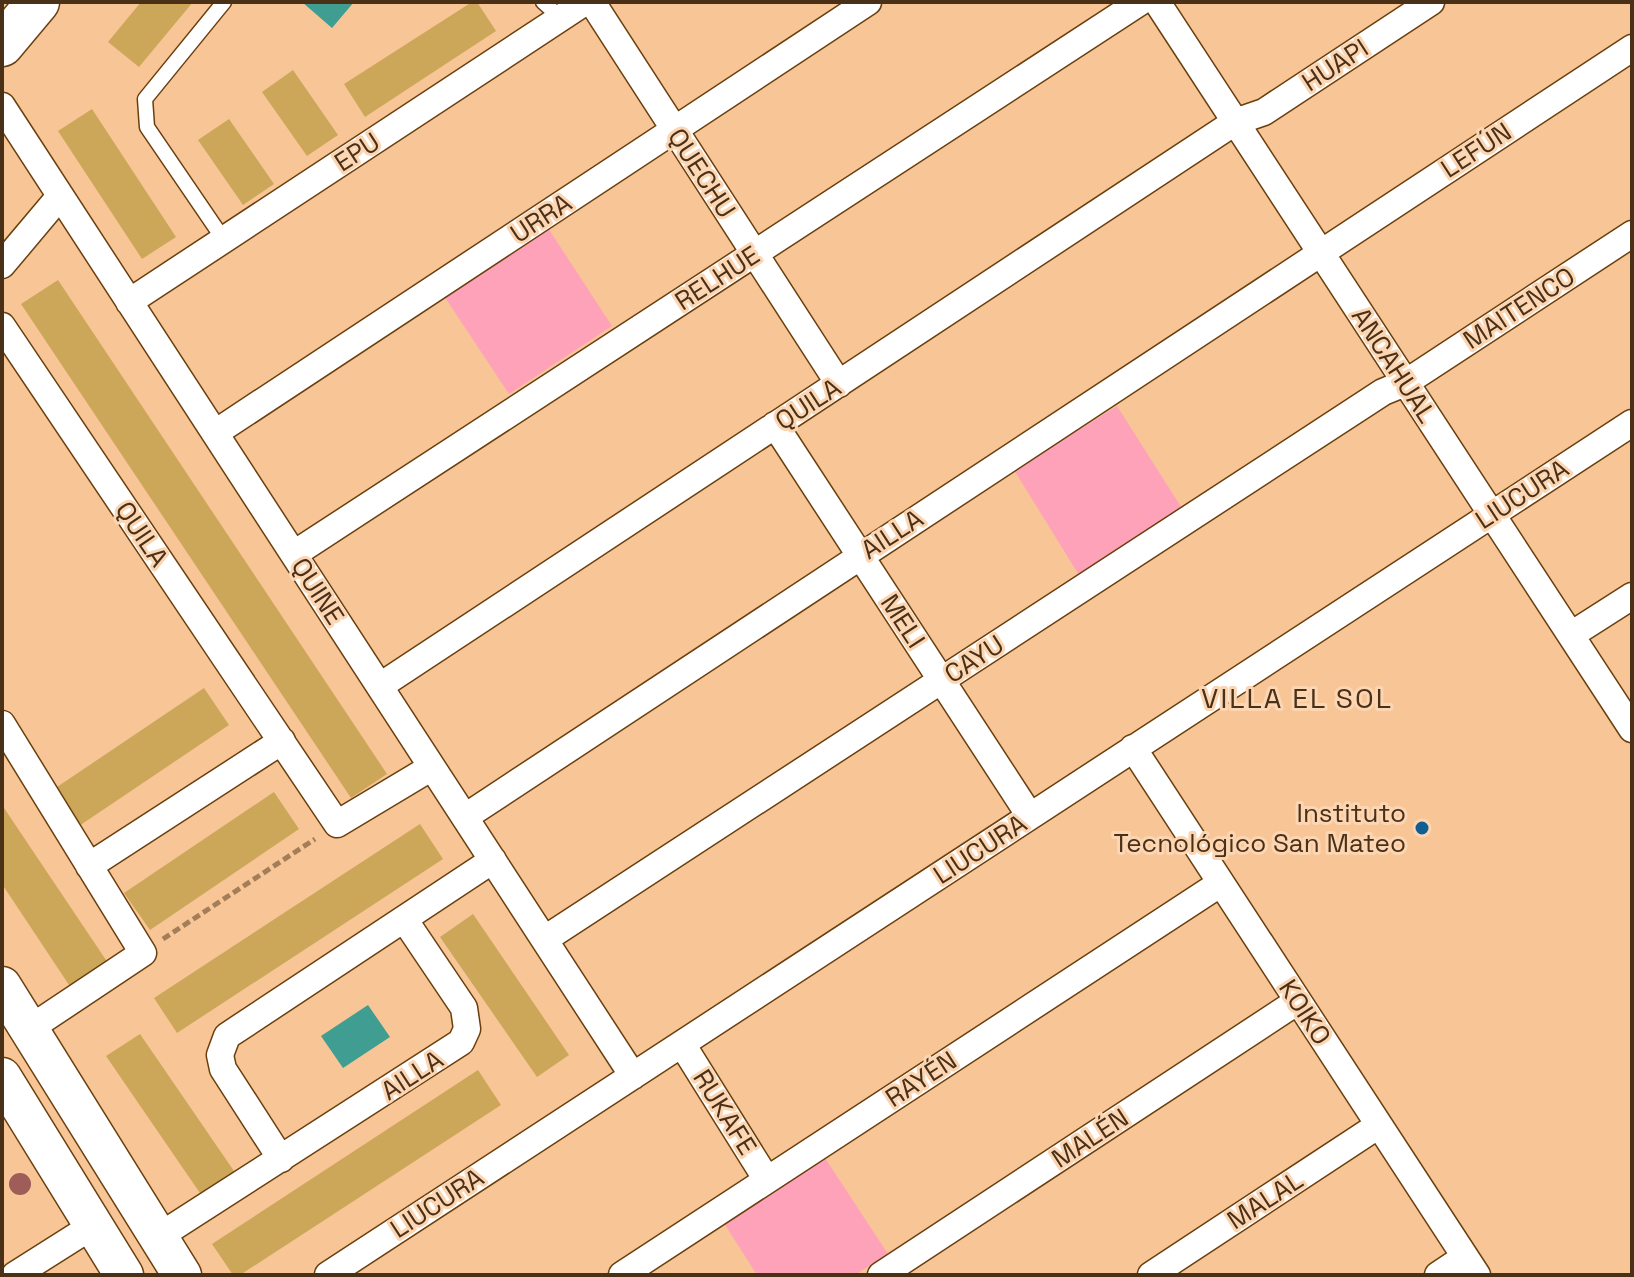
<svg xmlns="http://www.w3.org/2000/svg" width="1634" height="1277" viewBox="0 0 1634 1277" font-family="'Space Grotesk',sans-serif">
<rect width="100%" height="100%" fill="#f8c596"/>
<path fill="#fea2b9" d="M 548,228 L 612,326 L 509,394 L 444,296 Z
M 1117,406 L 1183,510 L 1079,575 L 1014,470 Z
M 823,1155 L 888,1254 L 855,1275 L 757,1275 L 722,1220 Z"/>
<path fill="#3f9d91" d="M 302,2 L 354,2 L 332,28 Z
M 368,1005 L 390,1037 L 343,1068 L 321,1036 Z"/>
<path fill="#cda759" d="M 141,2 L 193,2 L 139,67 L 108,42 Z
M 472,2 L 477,2 L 496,31 L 365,117 L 344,84 Z
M 293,70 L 338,135 L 307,156 L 262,92 Z
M 92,109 L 176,237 L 142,259 L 58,131 Z
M 229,119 L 274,184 L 243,205 L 198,140 Z
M 58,280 L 387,774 L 351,798 L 21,304 Z
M 204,688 L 229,725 L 79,826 L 54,789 Z
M 274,792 L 299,829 L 150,930 L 124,893 Z
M 2,805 L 108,963 L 71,988 L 2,884 Z
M 420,824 L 443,859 L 177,1033 L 154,998 Z
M 473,914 L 569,1055 L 537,1077 L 440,937 Z
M 140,1034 L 236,1174 L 202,1196 L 106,1056 Z
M 478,1070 L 501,1105 L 240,1275 L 233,1275 L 212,1244 Z"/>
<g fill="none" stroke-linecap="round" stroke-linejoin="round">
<defs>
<path id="lane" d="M 543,2 L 561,18
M 224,240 L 147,127 L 145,99 L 224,2"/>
<path id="street" d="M 592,2 L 839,384
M 1157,2 L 1632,729
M 2,106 L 633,1076
M 2,265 L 60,196
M 129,302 L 585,2
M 2,326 L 337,824 L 432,767
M 775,425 L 1030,816
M 215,433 L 868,2
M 294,554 L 1140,2
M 1571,635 L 1632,596
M 380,686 L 1235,122 L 1264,112 L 1431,2
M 2,724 L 143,953 L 29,1029
M 1133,748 L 1477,1275
M 465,817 L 1632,48
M 89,866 L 282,741
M 545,939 L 1383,392 L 1405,383 L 1632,234
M 682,1044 L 767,1180
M 281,1159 L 223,1069 L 220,1055 L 227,1036 L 493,860
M 158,1237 L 461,1042 L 467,1029 L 464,1008 L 404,919
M 15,1275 L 94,1225
M 328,1275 L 1632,423
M 622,1275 L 1221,883
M 881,1275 L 1298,1001
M 1151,1275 L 1379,1125
M 1438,1275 L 1465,1257"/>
<path id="secondary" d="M 2,986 L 182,1275
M 2,1077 L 124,1275"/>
<path id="primary" d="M 2,45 L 38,2"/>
</defs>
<use href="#lane" stroke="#6a3f0e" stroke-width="17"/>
<use href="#street" stroke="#6a3f0e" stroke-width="29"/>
<use href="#secondary" stroke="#6a3f0e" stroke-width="41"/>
<use href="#primary" stroke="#6a3f0e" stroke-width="45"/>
<path stroke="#a47e59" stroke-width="5" stroke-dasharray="8 4" stroke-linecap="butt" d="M 163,939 L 315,839"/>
<use href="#lane" stroke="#fff" stroke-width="14"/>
<use href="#street" stroke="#fff" stroke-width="26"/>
<use href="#secondary" stroke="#fff" stroke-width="38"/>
<use href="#primary" stroke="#fff" stroke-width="42"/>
</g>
<circle fill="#9e5d58" cx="20" cy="1184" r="11"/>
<circle fill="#105f92" stroke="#fcd5b2" stroke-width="3" cx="1422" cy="828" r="8"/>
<g text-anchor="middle" stroke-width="6" stroke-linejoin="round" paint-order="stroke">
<g font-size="26" fill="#493017" stroke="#fcd5b2">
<text transform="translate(1335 65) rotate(-33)" y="9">HUAPI</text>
<text transform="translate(1476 150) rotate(-33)" y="9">LEFÚN</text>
<text transform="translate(357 152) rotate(-33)" y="9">EPU</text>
<text transform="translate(702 173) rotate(57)" y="9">QUECHU</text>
<text transform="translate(541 218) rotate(-33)" y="9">URRA</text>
<text transform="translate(717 278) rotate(-33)" y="9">RELHUE</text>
<text transform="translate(1519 308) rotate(-33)" y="9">MAITENCO</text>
<text transform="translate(1394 365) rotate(57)" y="9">ANCAHUAL</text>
<text transform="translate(808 404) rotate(-33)" y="9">QUILA</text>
<text transform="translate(1522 494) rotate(-33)" y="9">LIUCURA</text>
<text transform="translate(142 534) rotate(56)" y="9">QUILA</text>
<text transform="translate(892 534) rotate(-33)" y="9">AILLA</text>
<text transform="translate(318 591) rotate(57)" y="9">QUINE</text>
<text transform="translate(903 621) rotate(57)" y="9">MELI</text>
<text transform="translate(974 659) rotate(-33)" y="9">CAYU</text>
<text transform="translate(980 849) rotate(-33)" y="9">LIUCURA</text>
<text transform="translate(1305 1012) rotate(57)" y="9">KOIKO</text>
<text transform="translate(412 1075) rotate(-33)" y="9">AILLA</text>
<text transform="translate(921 1079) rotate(-33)" y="9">RAYÉN</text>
<text transform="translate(725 1112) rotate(58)" y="9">RUKAFE</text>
<text transform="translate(1090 1138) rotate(-33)" y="9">MALÉN</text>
<text transform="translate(1265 1200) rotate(-33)" y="9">MALAL</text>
<text transform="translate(437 1203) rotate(-33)" y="9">LIUCURA</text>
</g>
<g font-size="26" fill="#493017" stroke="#fcd5b2" text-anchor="end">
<text x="1406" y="822">Instituto<tspan x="1406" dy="30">Tecnológico San Mateo</tspan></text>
</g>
<g font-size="28" letter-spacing="2" fill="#493017" stroke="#fcd5b2">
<text x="1297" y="708">VILLA EL SOL</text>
</g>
</g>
<rect width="1634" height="1277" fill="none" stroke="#493017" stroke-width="8"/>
</svg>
